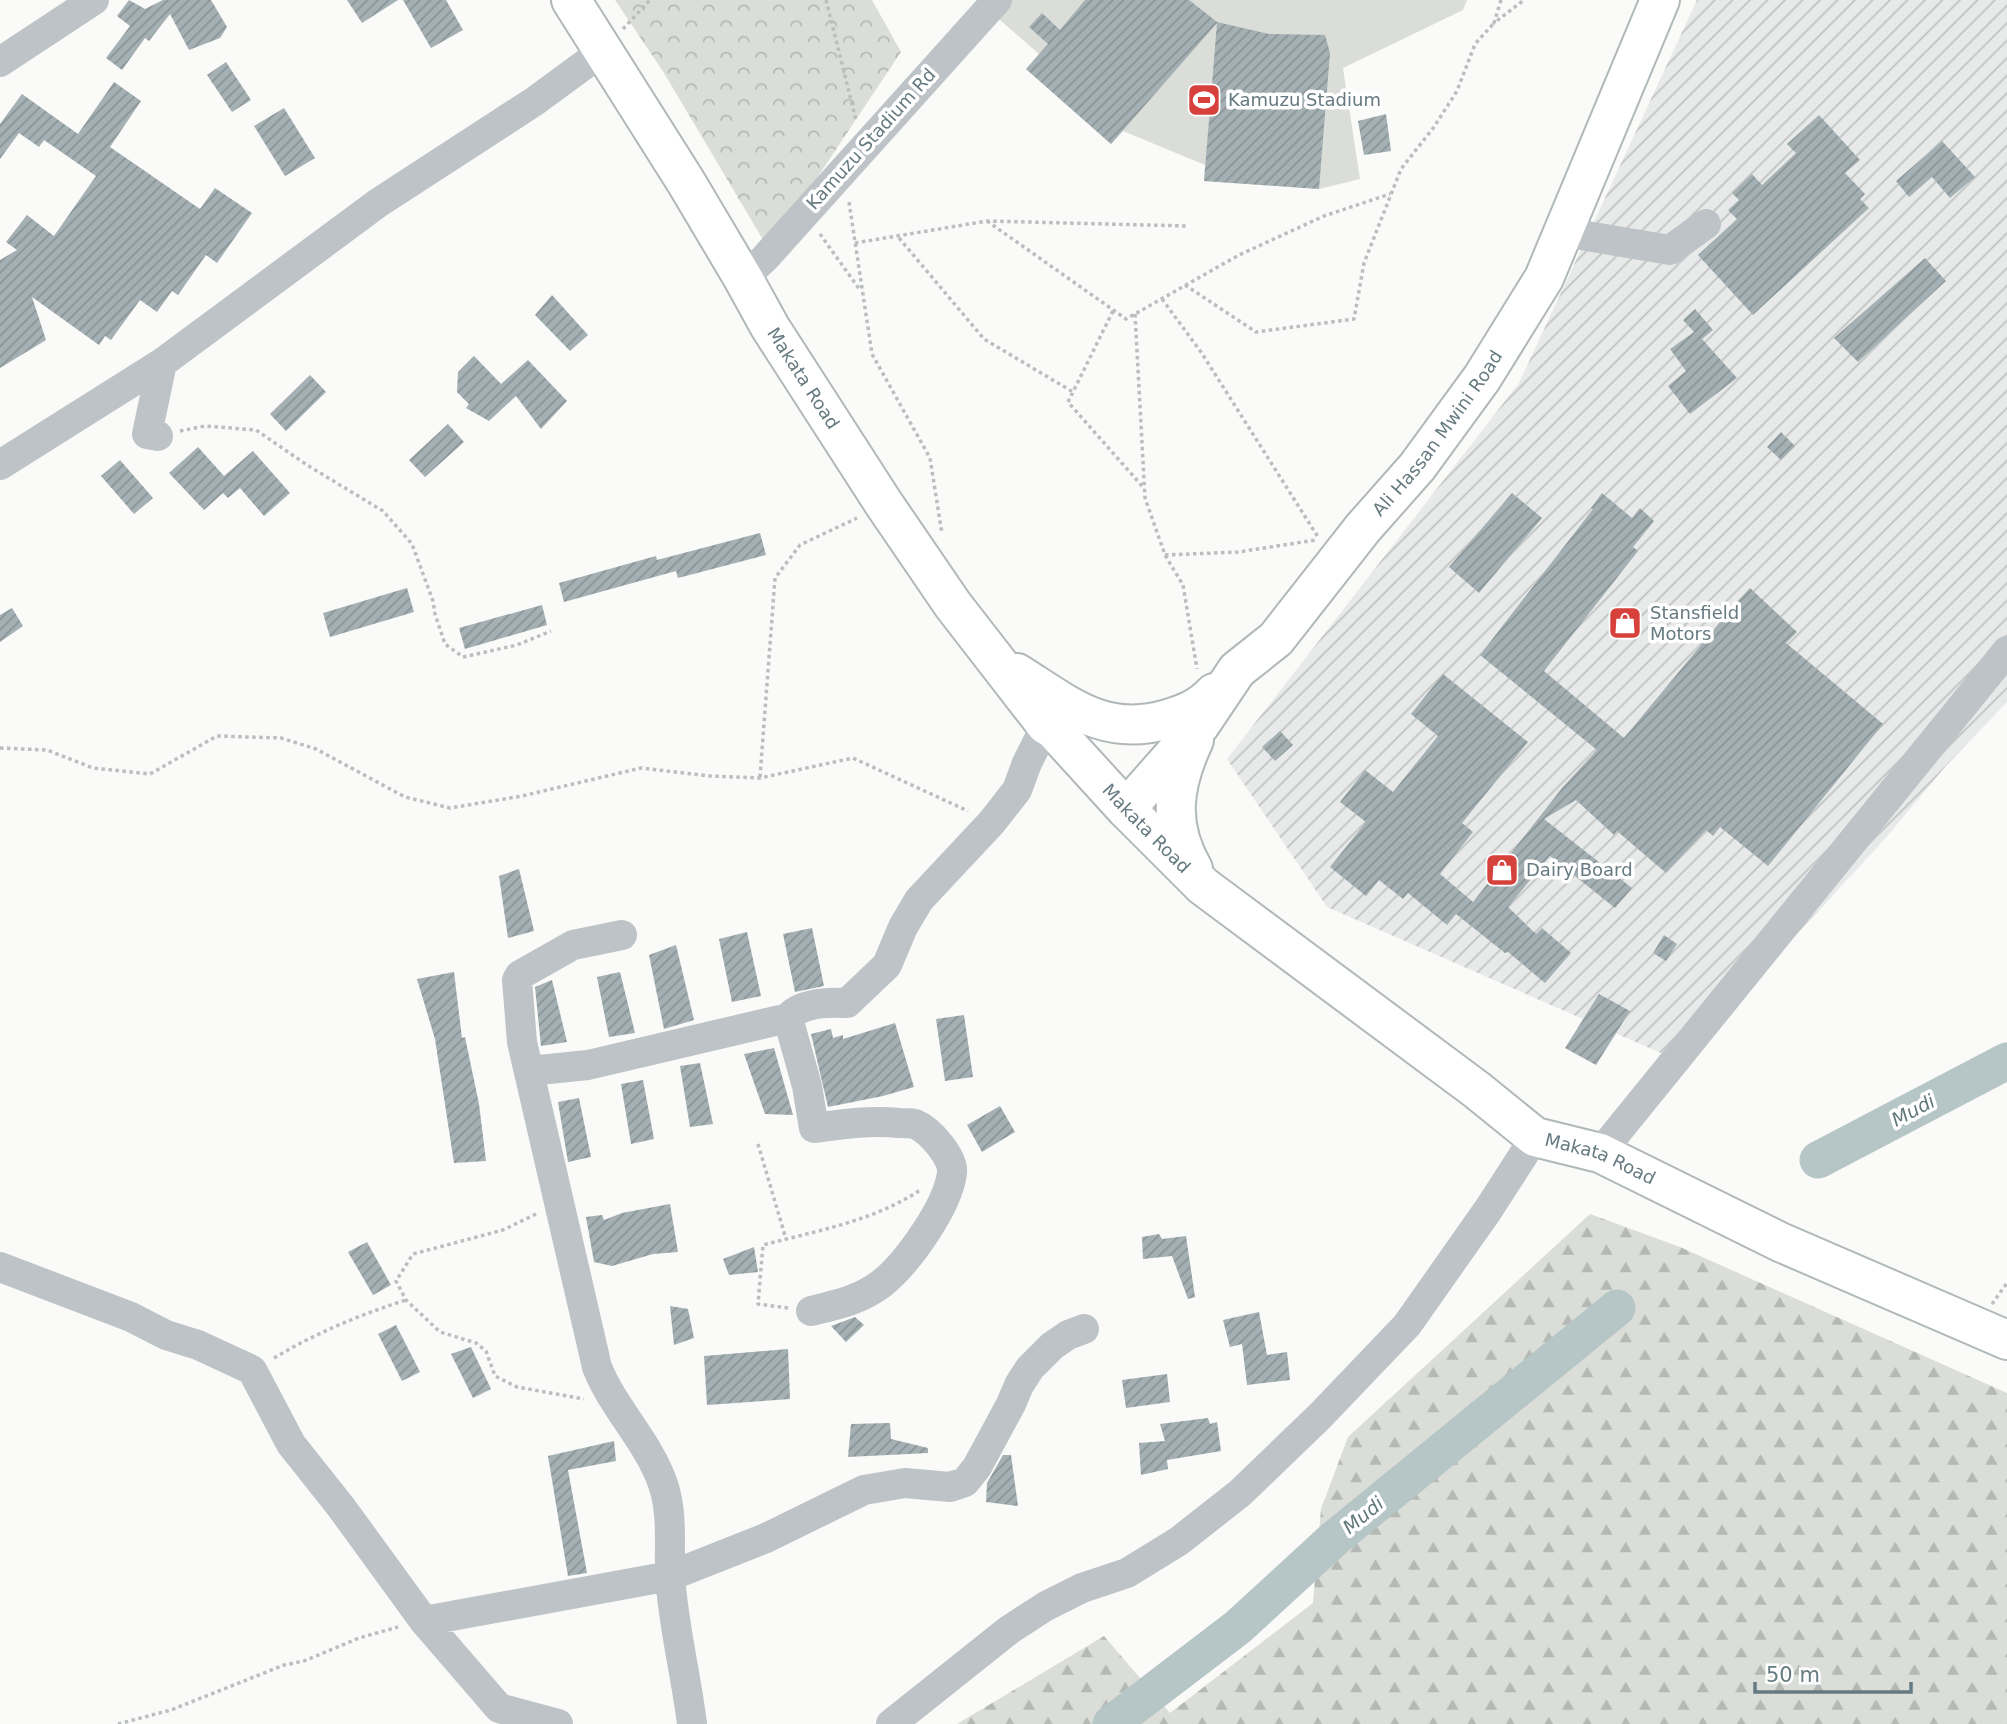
<svg xmlns="http://www.w3.org/2000/svg" width="2007" height="1724" viewBox="0 0 2007 1724" font-family="'DejaVu Sans',sans-serif">
<defs>
<pattern id="industrial-furrows" width="10" height="10" patternUnits="userSpaceOnUse" patternTransform="scale(1.75)"><rect width="10" height="10" fill="#e8eae9"/><path d="M-1 1l2-2M0 10L10 0M9 11l2-2" fill="none" stroke="#c0c3c2"/></pattern>
<pattern id="forest-firs" width="22" height="20" patternUnits="userSpaceOnUse" patternTransform="scale(1.75)"><rect width="22" height="20" fill="#dbded8"/><path d="M5 1l3.5 6h-7zM16 11l3.5 6h-7z" fill="#b5b9b5"/></pattern>
<pattern id="park-crowns" width="20" height="18" patternUnits="userSpaceOnUse" patternTransform="scale(1.75)"><rect width="20" height="18" fill="#dbded8"/><path d="M2 6a3 3 0 1 1 6 0M12 15a3 3 0 1 1 6 0" fill="none" stroke="#b5b9b5"/></pattern>
<pattern id="building-hatch" width="6" height="6" patternUnits="userSpaceOnUse" patternTransform="scale(1.75)"><rect width="6" height="6" fill="#a4b0b3"/><path d="M-1 1l2-2M0 6l6-6M5 7l2-2" fill="none" stroke="#899497"/></pattern>
</defs>
<rect width="100%" height="100%" fill="#fafaf8"/>
<path fill="url(#industrial-furrows)" d="M 1697,0 L 2007,0 L 2007,702 L 1945,767 L 1884,840 L 1679,1061 L 1327,907 L 1227,759 L 1519,383 Z"/>
<path fill="url(#forest-firs)" d="M 1590,1214 L 1680,1247 L 2007,1393 L 2007,1724 L 957,1724 L 1104,1636 L 1170,1713 L 1313,1603 L 1321,1509 L 1348,1437 Z"/>
<path fill="url(#park-crowns)" d="M 615,0 L 872,0 L 901,52 L 769,250 L 664,73 Z"/>
<path fill="#dbded8" d="M 977,0 L 1467,0 L 1463,10 L 1343,68 L 1360,179 L 1319,189 L 1204,181 L 1205,165 L 1123,131 L 1111,144 L 1026,69 L 1039,54 Z"/>
<g fill="none" stroke-linecap="round" stroke-linejoin="round">
<path stroke="#b6c5c5" stroke-width="37" d="M 1818,1160 L 2007,1061
M 1111,1724 L 1238,1627 L 1335,1538 L 1617,1308"/>
</g>
<path fill="url(#building-hatch)" d="M 129,0 L 145,9 L 163,0 L 211,0 L 227,27 L 220,38 L 189,50 L 170,14 L 149,41 L 145,38 L 122,70 L 106,58 L 130,26 L 117,16 Z
M 347,0 L 398,0 L 362,23 Z
M 403,0 L 446,0 L 463,30 L 431,48 Z
M 1085,0 L 1189,0 L 1217,22 L 1269,34 L 1325,35 L 1330,53 L 1319,189 L 1204,181 L 1217,23 L 1111,144 L 1026,69 L 1048,44 L 1029,27 L 1042,13 L 1060,30 Z
M 226,62 L 251,100 L 232,112 L 207,75 Z
M 114,82 L 141,101 L 110,147 L 200,209 L 215,188 L 252,213 L 217,263 L 206,255 L 178,295 L 172,291 L 157,312 L 140,300 L 111,340 L 105,336 L 99,345 L 32,297 L 46,340 L 0,368 L 0,260 L 17,250 L 6,242 L 27,215 L 54,236 L 96,176 L 44,140 L 39,147 L 19,133 L 0,159 L 0,124 L 22,94 L 78,134 Z
M 284,108 L 315,158 L 285,176 L 254,126 Z
M 1386,114 L 1391,151 L 1364,155 L 1358,121 Z
M 1819,115 L 1860,160 L 1845,173 L 1865,194 L 1860,199 L 1869,208 L 1753,315 L 1698,255 L 1737,219 L 1728,210 L 1739,200 L 1732,193 L 1752,174 L 1762,185 L 1796,153 L 1787,144 Z
M 1942,141 L 1975,177 L 1950,198 L 1932,177 L 1909,197 L 1896,181 Z
M 1925,258 L 1946,281 L 1858,362 L 1834,338 Z
M 552,295 L 588,335 L 570,351 L 535,315 Z
M 1695,309 L 1713,330 L 1702,339 L 1737,378 L 1690,414 L 1668,386 L 1686,371 L 1670,349 L 1694,332 L 1683,320 Z
M 474,356 L 501,384 L 528,360 L 567,401 L 541,429 L 516,396 L 489,421 L 466,408 L 469,404 L 457,392 L 458,372 Z
M 310,375 L 326,392 L 286,431 L 270,414 Z
M 448,424 L 464,442 L 425,477 L 409,460 Z
M 1781,432 L 1795,446 L 1781,460 L 1767,447 Z
M 198,447 L 224,476 L 253,451 L 290,493 L 264,516 L 240,488 L 228,498 L 223,493 L 204,510 L 169,473 Z
M 120,460 L 153,498 L 134,514 L 101,476 Z
M 1512,493 L 1542,518 L 1479,593 L 1449,567 Z
M 1602,493 L 1632,518 L 1640,508 L 1654,521 L 1633,547 L 1638,551 L 1544,671 L 1624,738 L 1735,604 L 1750,588 L 1797,632 L 1786,643 L 1883,724 L 1768,866 L 1720,827 L 1713,836 L 1706,830 L 1666,873 L 1617,831 L 1614,835 L 1576,800 L 1544,819 L 1632,888 L 1615,908 L 1550,856 L 1508,907 L 1536,934 L 1542,928 L 1571,953 L 1545,983 L 1508,952 L 1505,953 L 1456,914 L 1447,925 L 1408,893 L 1403,899 L 1379,880 L 1366,896 L 1330,867 L 1366,822 L 1340,802 L 1365,770 L 1393,792 L 1438,736 L 1411,714 L 1443,674 L 1528,742 L 1462,823 L 1473,832 L 1440,874 L 1473,902 L 1562,788 L 1597,750 L 1480,655 L 1593,509 L 1591,508 Z
M 760,533 L 766,555 L 678,578 L 676,571 L 564,602 L 559,583 L 656,556 L 657,560 Z
M 407,588 L 414,612 L 330,637 L 323,613 Z
M 542,605 L 547,625 L 465,649 L 459,628 Z
M 12,608 L 23,626 L 0,642 L 0,615 Z
M 1280,731 L 1293,745 L 1275,761 L 1262,747 Z
M 519,869 L 534,931 L 508,938 L 499,876 Z
M 812,928 L 824,986 L 795,992 L 783,934 Z
M 747,932 L 761,996 L 732,1002 L 719,939 Z
M 1664,935 L 1677,944 L 1666,961 L 1653,953 Z
M 676,945 L 694,1020 L 664,1029 L 649,955 Z
M 454,972 L 462,1038 L 465,1037 L 479,1104 L 486,1161 L 454,1163 L 435,1039 L 417,979 Z
M 620,972 L 635,1033 L 609,1037 L 597,977 Z
M 552,980 L 567,1042 L 541,1046 L 535,987 Z
M 1599,994 L 1630,1011 L 1596,1065 L 1565,1048 Z
M 964,1015 L 973,1077 L 945,1081 L 936,1019 Z
M 895,1023 L 914,1087 L 883,1096 L 828,1107 L 811,1034 L 831,1029 L 833,1038 L 843,1035 L 843,1039 Z
M 774,1048 L 793,1115 L 765,1114 L 744,1054 Z
M 700,1063 L 713,1124 L 690,1127 L 680,1066 Z
M 643,1080 L 654,1139 L 631,1144 L 621,1084 Z
M 579,1098 L 591,1157 L 568,1162 L 558,1102 Z
M 1000,1106 L 1015,1132 L 982,1152 L 967,1125 Z
M 670,1204 L 678,1252 L 653,1254 L 612,1266 L 594,1262 L 586,1217 L 602,1215 L 604,1220 L 622,1213 Z
M 1159,1234 L 1162,1239 L 1186,1236 L 1195,1297 L 1188,1299 L 1172,1256 L 1143,1259 L 1142,1237 Z
M 367,1242 L 391,1285 L 373,1295 L 348,1252 Z
M 754,1247 L 758,1272 L 729,1275 L 723,1259 Z
M 670,1306 L 688,1309 L 694,1338 L 674,1345 Z
M 1259,1312 L 1267,1355 L 1287,1352 L 1290,1380 L 1247,1385 L 1242,1344 L 1230,1347 L 1223,1320 Z
M 855,1317 L 864,1325 L 846,1342 L 831,1326 Z
M 396,1325 L 420,1372 L 402,1381 L 378,1334 Z
M 471,1347 L 491,1389 L 473,1398 L 451,1354 Z
M 788,1349 L 790,1399 L 707,1405 L 704,1356 Z
M 1167,1374 L 1170,1402 L 1126,1408 L 1122,1380 Z
M 1208,1418 L 1210,1424 L 1217,1422 L 1221,1451 L 1167,1460 L 1168,1469 L 1141,1475 L 1139,1443 L 1165,1441 L 1160,1424 Z
M 890,1423 L 891,1439 L 928,1448 L 928,1453 L 848,1457 L 851,1424 Z
M 614,1441 L 616,1461 L 568,1470 L 587,1573 L 568,1576 L 548,1456 Z
M 1003,1455 L 1011,1455 L 1018,1506 L 986,1502 L 987,1483 Z"/>
<g fill="none" stroke-linecap="round" stroke-linejoin="round">
<defs>
<g id="major">
<path id="s1" d="M 571,0 L 686,182 L 743,278 L 770,327 L 884,504 L 953,605 L 1046,725 L 1053,729 L 1126,809 L 1203,886 L 1477,1090 L 1535,1137 L 1600,1153 L 1780,1242 L 2007,1340"/>
<path d="M 1017,673 C 1068,705 1104,738 1168,719 C 1187,713 1200,708 1214,693"/>
<path id="s2" d="M 1126,809 L 1200,725 L 1237,670 L 1276,639 L 1363,528 L 1417,467 L 1482,378 L 1544,278 L 1660,0"/>
<path d="M 1193,869 C 1167,824 1173,785 1194,740"/>
</g>
</defs>
<use href="#major" stroke="#b1b8ba" stroke-width="42"/>
<path stroke="#babec0" stroke-width="3.5" stroke-dasharray="3.5 3.5" stroke-linecap="butt" d="M 826,0 L 856,120
M 1501,0 L 1494,23 L 1524,0
M 623,29 L 650,0
M 849,202 L 872,354 L 930,458 L 942,534
M 987,221 L 1126,319 L 1239,255 L 1324,216 L 1390,194
M 820,234 L 860,290
M 899,238 L 984,339 L 1073,392
M 855,243 L 987,221 L 1187,226
M 1185,285 L 1256,332 L 1354,319 L 1364,263 L 1401,169 L 1434,127 L 1457,91 L 1475,44 L 1494,23
M 1162,299 L 1201,352 L 1318,537
M 1113,311 L 1068,402 L 1143,487
M 1135,314 L 1145,498 L 1165,555 L 1183,585 L 1197,669
M 180,431 L 205,426 L 256,430 L 307,465 L 383,511 L 412,544 L 433,601 L 435,614 L 445,644 L 463,657 L 517,645 L 551,631
M 1165,555 L 1238,552 L 1316,540
M 0,748 L 47,750 L 93,768 L 150,774 L 217,736 L 281,738 L 316,749 L 405,797 L 450,808 L 522,796 L 641,768 L 710,776 L 760,778 L 853,758 L 968,811
M 760,777 L 775,578 L 800,545 L 857,518
M 758,1144 L 786,1239
M 536,1214 L 503,1230 L 413,1254 L 396,1281 L 406,1300 L 440,1332 L 476,1343 L 486,1351 L 495,1376 L 517,1387 L 584,1399
M 1992,1304 L 2007,1283
M 788,1308 L 758,1304 L 763,1245 C 816,1231 874,1221 920,1190
M 274,1358 C 316,1333 359,1315 406,1300
M 118,1724 L 171,1710 L 284,1665 L 304,1661 L 359,1638 L 398,1627"/>
<path stroke="#bdc3c6" stroke-width="30" d="M 0,62 L 94,0
M 1563,232 L 1670,250 L 1706,224
M 743,278 L 764,259 L 997,0
M 158,436 L 147,434 L 162,363
M 0,465 L 162,363 L 378,203 L 535,101 L 603,51
M 622,935 L 573,945 L 520,975 L 517,980 L 522,1042 L 597,1367 C 613,1408 648,1441 663,1484 C 673,1514 669,1544 670,1575 C 673,1625 686,1674 692,1724
M 788,1018 L 807,1086 L 814,1128 C 843,1124 870,1120 899,1123 C 904,1123 911,1123 915,1124 C 930,1130 954,1158 952,1173 C 948,1206 907,1264 881,1284 C 860,1300 836,1305 811,1311
M 529,1071 L 588,1065 L 788,1018 C 800,1003 828,1002 847,1003 L 887,965 L 903,927 L 919,900 L 992,822 L 1017,790 L 1027,763 L 1046,725
M 1600,1153 L 2007,651
M 0,1267 L 131,1317 L 166,1335 L 198,1345 L 252,1370 L 291,1444 L 341,1507 L 424,1621 L 670,1576 L 766,1538 L 864,1490 L 905,1483 L 950,1487 L 965,1482 L 977,1467 L 1011,1404 L 1019,1385 L 1030,1368 L 1052,1346 L 1068,1335 L 1084,1329
M 424,1621 L 499,1708 L 558,1724
M 891,1724 L 1009,1630 L 1046,1606 L 1082,1588 L 1127,1573 L 1179,1541 L 1240,1493 L 1320,1416 L 1407,1325 L 1488,1210 L 1535,1137"/>
<use href="#major" stroke="#fff" stroke-width="38"/>
</g>
<defs>
<symbol id="stadium-square" viewBox="-11 -11 22 22"><rect x="-9" y="-9" width="18" height="18" rx="4" fill="#d6413c" stroke="#fff"/><path d="M0-5a6.5 5 0 1 0 0 10a6.5 5 0 1 0 0-10ZM-3.5-1.8h7v3.6h-7Z" fill="#fff"/></symbol>
<symbol id="shop-square" viewBox="-11 -11 22 22"><rect x="-9" y="-9" width="18" height="18" rx="4" fill="#d6413c" stroke="#fff"/><path d="M-5-2.5h2.3a2.7 3.5 0 0 1 5.4 0H5L5.5 6h-11ZM-1.5-2.5h3a1.5 2.3 0 0 0-3 0Z" fill="#fff"/></symbol>
</defs>
<g fill-rule="evenodd">
<use href="#stadium-square" x="1185" y="81" width="38" height="38"/>
<use href="#shop-square" x="1606" y="604" width="38" height="38"/>
<use href="#shop-square" x="1483" y="851" width="38" height="38"/>
</g>
<g text-anchor="middle" stroke-width="7" stroke-linejoin="round" paint-order="stroke">
<g font-size="18" fill="#667a81" stroke="#fff" text-anchor="start">
<text x="1228" y="106">Kamuzu Stadium</text>
<text x="1650" y="619">Stansfield<tspan x="1650" dy="21">Motors</tspan></text>
<text x="1526" y="876">Dairy Board</text>
</g>
<g font-size="18" fill="#667a81" stroke="#fff">
<text transform="translate(871 139) rotate(-48)" y="6">Kamuzu Stadium Rd</text>
<text dy="6" stroke="none"><textPath href="#s1" startOffset="444">Makata Road</textPath></text>
<text dy="6" stroke="none"><textPath href="#s2" startOffset="490">Ali Hassan Mwini Road</textPath></text>
<text dy="6" stroke="none"><textPath href="#s1" startOffset="1012">Makata Road</textPath></text>
<text dy="6" stroke="none"><textPath href="#s1" startOffset="1578">Makata Road</textPath></text>
</g>
<g font-size="19" font-style="italic" fill="#62787a" stroke="#fff">
<text transform="translate(1913 1110) rotate(-28)" y="7">Mudi</text>
<text transform="translate(1363 1515) rotate(-39)" y="7">Mudi</text>
</g>
</g>
<path d="M1755 1682v10h156v-10" fill="none" stroke="#667a81" stroke-width="3.5"/>
<text x="1766" y="1682" font-size="21" fill="#667a81" stroke="#ffffff" stroke-width="5" paint-order="stroke">50 m</text>
</svg>
